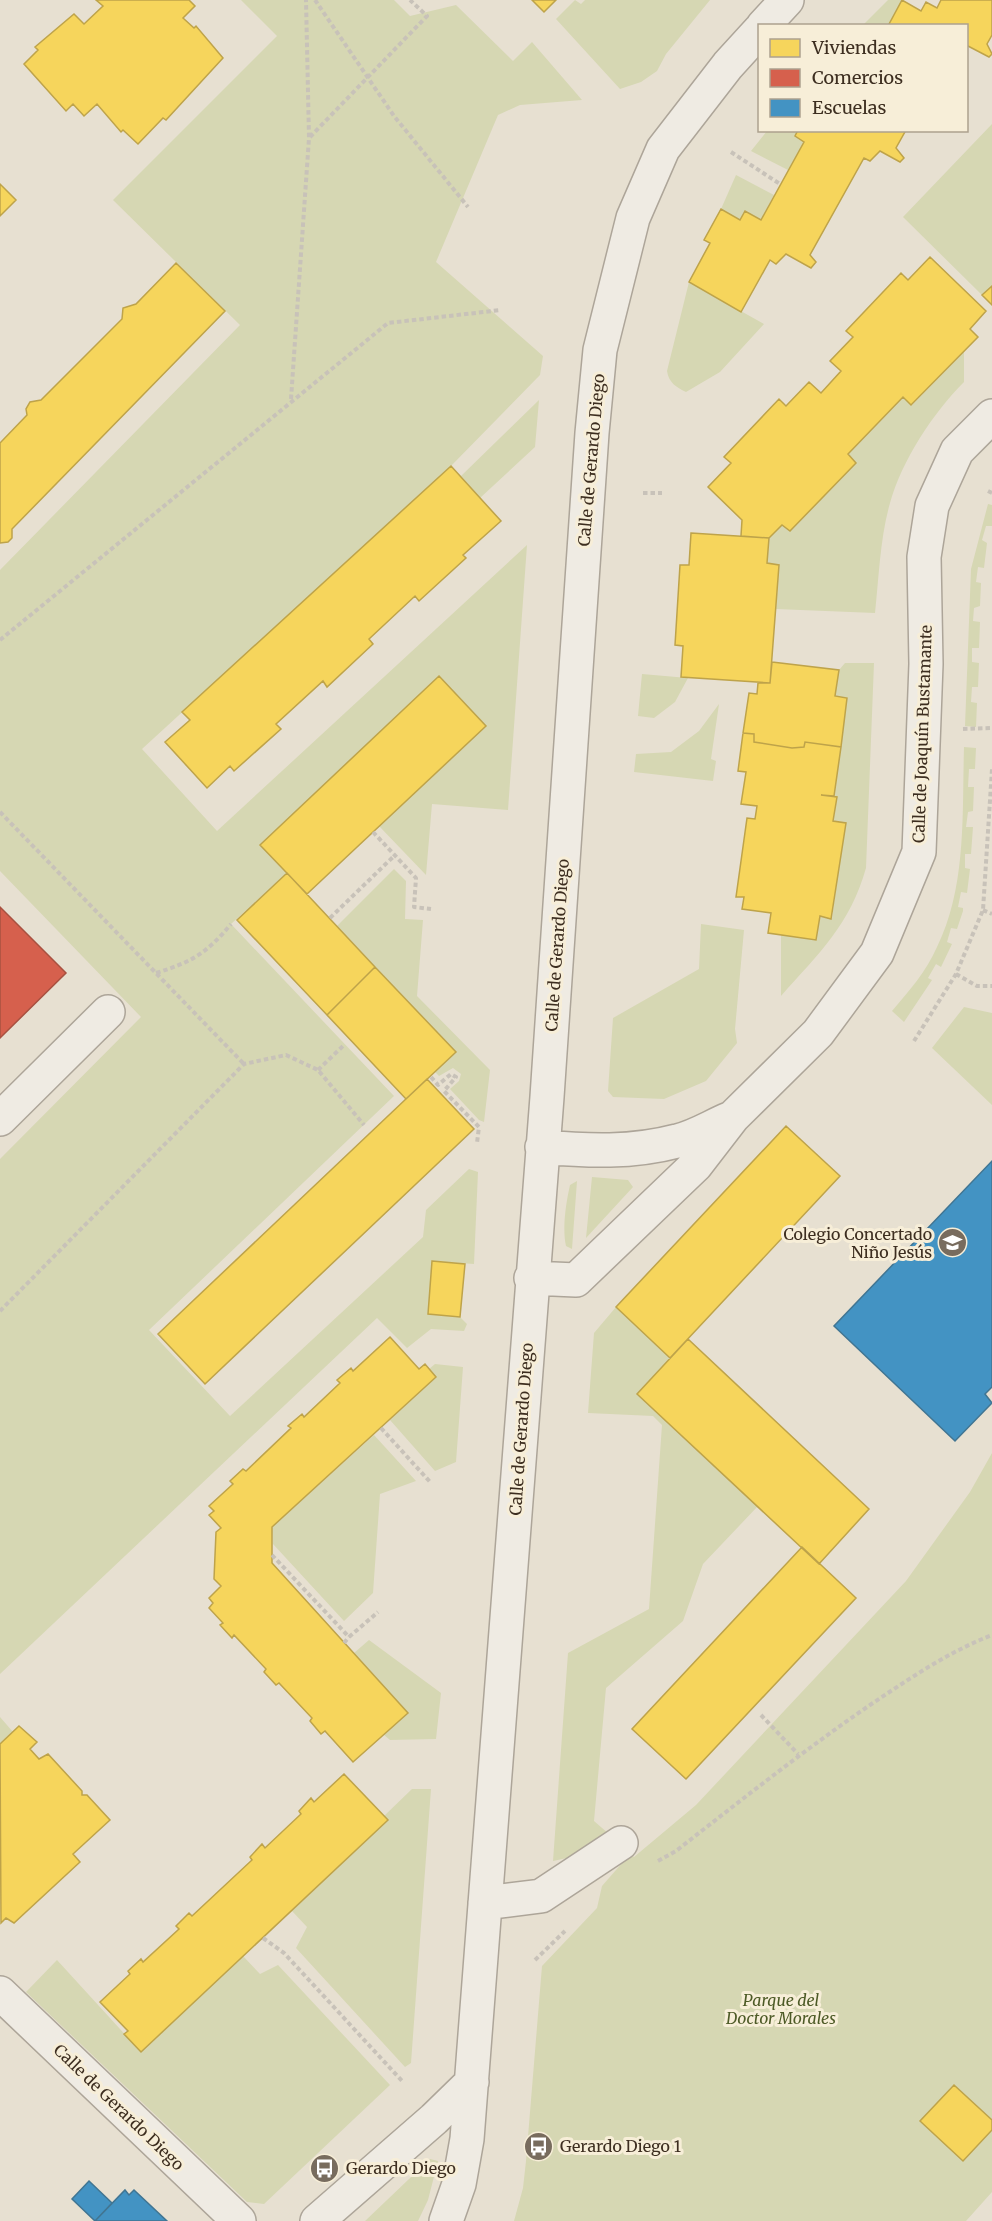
<svg xmlns="http://www.w3.org/2000/svg" width="992" height="2221" viewBox="0 0 992 2221" font-family="Merriweather,serif">
<rect width="100%" height="100%" fill="#e7e0d1"/>
<path fill="#d6d7b3" d="M 241,0 L 394,0 L 410,16 L 456,5 L 513,61 L 532,42 L 582,100 L 520,105 L 498,115 L 436,262 L 543,356 L 540,375 L 451,466 L 142,749 L 217,831 L 527,545 L 508,810 L 432,804 L 426,875 L 379,826 L 486,726 L 439,676 L 260,845 L 287,873 L 231,924 L 394,1096 L 149,1330 L 230,1416 L 423,1237 L 426,1210 L 469,1169 L 478,1172 L 474,1264 L 433,1261 L 428,1314 L 460,1317 L 467,1324 L 464,1331 L 431,1329 L 407,1348 L 377,1318 L 0,1674 L 0,1159 L 141,1017 L 0,871 L 0,570 L 240,325 L 113,200 L 277,36 Z
M 575,0 L 581,4 L 585,0 L 710,0 L 666,54 L 657,71 L 641,82 L 620,89 L 556,19 Z
M 888,0 L 902,0 L 888,25 L 863,25 Z
M 992,124 L 992,286 L 982,295 L 903,217 Z
M 767,131 L 798,131 L 804,142 L 788,170 L 751,151 Z
M 736,175 L 774,195 L 761,220 L 745,211 L 740,220 L 721,209 Z
M 689,282 L 764,324 L 720,372 L 686,392 C 676,387 669,383 667,371 Z
M 964,352 L 964,382 C 933,413 902,460 890,503 C 880,538 879,577 875,613 L 776,609 L 779,565 L 767,563 L 769,538 L 782,525 L 790,531 L 856,463 L 848,454 L 903,397 L 912,405 Z
M 539,400 L 535,447 L 480,498 L 461,476 Z
M 988,504 L 992,505 L 992,526 L 986,526 L 982,540 L 987,543 L 984,568 L 978,567 L 976,582 L 981,583 L 980,606 L 974,608 L 973,621 L 980,622 L 979,648 L 972,648 L 972,662 L 979,663 L 978,687 L 972,687 L 971,702 L 977,703 L 976,727 L 965,726 L 971,569 Z
M 845,663 L 874,663 L 866,868 C 850,925 819,953 781,996 L 781,935 L 816,940 L 820,916 L 832,918 L 845,823 L 833,821 L 837,798 L 834,796 L 847,699 L 835,696 L 839,670 Z
M 642,674 L 688,678 L 675,702 L 654,718 L 638,716 Z
M 719,704 L 711,759 L 716,761 L 713,781 L 634,772 L 636,754 L 671,752 L 699,731 Z
M 964,747 L 976,748 L 975,769 L 969,769 L 968,787 L 974,787 L 973,811 L 968,812 L 966,827 L 973,827 L 971,854 L 965,854 L 965,868 L 970,869 L 967,893 L 961,892 L 958,907 L 963,908 L 963,911 L 957,929 L 951,928 L 947,942 L 952,944 L 941,967 L 936,964 L 928,978 L 932,980 L 904,1022 L 892,1011 C 909,991 926,972 937,947 C 967,886 962,813 964,747 Z
M 394,869 L 406,881 L 405,919 L 423,920 L 417,996 L 490,1070 L 484,1122 L 479,1120 L 450,1089 L 459,1081 L 461,1074 L 453,1068 L 439,1076 L 435,1072 L 456,1052 L 337,926 Z
M 701,924 L 744,930 L 735,1029 L 737,1043 L 706,1081 L 664,1099 L 613,1097 L 608,1091 L 613,1018 L 699,969 Z
M 964,1007 L 992,1013 L 992,1105 L 932,1048 Z
M 592,1177 L 628,1180 L 633,1187 L 586,1238 Z
M 577,1181 L 572,1249 L 566,1246 C 562,1228 566,1203 570,1185 Z
M 616,1307 L 670,1358 L 758,1506 L 703,1564 L 683,1621 L 606,1688 L 594,1821 L 609,1834 L 590,1853 L 553,1861 L 568,1653 L 649,1609 L 662,1425 L 653,1416 L 588,1413 L 594,1333 Z
M 435,1364 L 463,1367 L 456,1462 L 435,1471 L 390,1420 L 436,1377 L 429,1369 Z
M 374,1435 L 416,1481 L 380,1494 L 373,1593 L 344,1621 L 273,1544 L 272,1527 Z
M 992,1453 L 992,2192 L 966,2221 L 514,2221 L 523,2188 L 526,2161 L 542,1966 L 597,1908 L 602,1886 L 630,1854 L 634,1857 L 696,1805 L 906,1581 L 970,1492 Z
M 369,1640 L 441,1693 L 436,1739 L 390,1740 L 383,1734 L 408,1713 L 354,1653 Z
M 0,1717 L 13,1732 L 0,1744 Z
M 412,1789 L 431,1789 L 411,2063 L 405,2067 L 296,1948 L 307,1927 L 292,1911 L 388,1820 L 384,1816 Z
M 243,1956 L 260,1974 L 278,1965 L 390,2085 L 264,2204 L 247,2202 L 26,1992 L 57,1960 L 141,2052 Z
M 430,2159 L 438,2161 L 428,2200 L 418,2221 L 365,2221 Z"/>
<path fill="#f6d55c" stroke="#bea34a" stroke-width="1.5" d="M 96,0 L 189,0 L 195,6 L 183,18 L 194,28 L 196,26 L 223,58 L 166,120 L 163,118 L 138,144 L 123,130 L 121,132 L 97,104 L 84,116 L 73,104 L 66,111 L 24,64 L 38,50 L 35,47 L 74,14 L 84,24 L 103,6 Z
M 532,0 L 556,0 L 544,12 Z
M 902,0 L 921,11 L 926,2 L 937,8 L 941,0 L 992,0 L 992,35 L 987,44 L 992,54 L 989,57 L 966,45 L 966,26 L 888,26 Z
M 798,130 L 906,130 L 896,148 L 904,158 L 900,162 L 880,151 L 870,161 L 864,158 L 810,255 L 816,262 L 811,268 L 786,254 L 776,264 L 770,260 L 741,312 L 689,282 L 710,243 L 704,240 L 721,209 L 740,220 L 745,211 L 761,220 L 804,142 L 795,136 Z
M 0,184 L 16,200 L 0,216 Z
M 930,257 L 986,311 L 970,329 L 978,337 L 911,405 L 903,397 L 848,454 L 856,463 L 790,531 L 782,525 L 769,538 L 741,536 L 742,520 L 708,487 L 731,463 L 724,457 L 779,399 L 786,406 L 809,382 L 821,393 L 841,371 L 830,361 L 853,337 L 846,331 L 901,273 L 908,280 Z
M 176,263 L 225,311 L 12,529 L 12,538 L 8,542 L 0,543 L 0,443 L 27,415 L 26,409 L 30,402 L 41,400 L 122,319 L 123,308 L 136,304 Z
M 992,286 L 992,305 L 982,295 Z
M 451,466 L 501,521 L 463,555 L 466,558 L 419,601 L 415,596 L 369,639 L 373,644 L 327,687 L 323,681 L 276,724 L 281,729 L 234,771 L 230,766 L 207,788 L 165,742 L 190,720 L 182,712 Z
M 691,533 L 769,538 L 767,563 L 779,565 L 770,683 L 681,677 L 683,646 L 675,645 L 680,565 L 689,565 Z
M 772,662 L 839,670 L 835,696 L 847,698 L 841,747 L 805,742 L 804,747 L 792,748 L 754,742 L 754,734 L 743,733 L 749,693 L 757,694 L 758,683 L 770,683 Z
M 439,676 L 486,726 L 307,894 L 260,845 Z
M 743,733 L 754,734 L 754,742 L 792,748 L 804,747 L 805,742 L 841,747 L 834,796 L 821,795 L 837,797 L 833,821 L 846,823 L 831,919 L 820,916 L 816,940 L 768,933 L 771,913 L 742,909 L 744,897 L 736,897 L 747,818 L 755,819 L 757,806 L 741,804 L 746,772 L 738,771 Z
M 287,873 L 375,967 L 327,1015 L 237,920 Z
M 375,967 L 456,1052 L 406,1099 L 327,1015 Z
M 427,1079 L 474,1129 L 205,1384 L 158,1334 Z
M 786,1126 L 840,1176 L 670,1358 L 616,1307 Z
M 432,1261 L 465,1264 L 460,1317 L 428,1314 Z
M 390,1337 L 419,1369 L 425,1364 L 436,1377 L 272,1527 L 272,1563 L 408,1713 L 353,1762 L 325,1731 L 321,1734 L 310,1721 L 312,1718 L 279,1683 L 276,1685 L 264,1672 L 266,1669 L 234,1635 L 232,1638 L 220,1625 L 223,1623 L 209,1608 L 213,1603 L 209,1598 L 221,1586 L 214,1579 L 216,1532 L 221,1528 L 209,1515 L 214,1511 L 209,1506 L 233,1484 L 230,1481 L 243,1469 L 246,1471 L 291,1428 L 288,1426 L 302,1414 L 304,1417 L 340,1383 L 337,1380 L 351,1368 L 353,1371 Z
M 688,1339 L 869,1509 L 819,1564 L 637,1394 Z
M 802,1547 L 856,1598 L 686,1779 L 632,1729 Z
M 19,1726 L 37,1742 L 30,1749 L 39,1759 L 48,1754 L 82,1791 L 82,1795 L 87,1795 L 110,1820 L 73,1854 L 80,1862 L 14,1923 L 6,1918 L 1,1923 L 0,1744 Z
M 344,1774 L 388,1820 L 141,2052 L 124,2034 L 128,2031 L 100,2002 L 130,1974 L 128,1971 L 141,1959 L 143,1962 L 179,1929 L 176,1926 L 189,1913 L 192,1916 L 252,1860 L 250,1857 L 262,1844 L 265,1848 L 301,1814 L 299,1811 L 311,1798 L 314,1802 Z
M 954,2085 L 992,2120 L 992,2130 L 963,2161 L 920,2121 Z"/>
<path fill="#d6604d" stroke="#a85140" stroke-width="1.5" d="M 0,907 L 66,973 L 0,1038 Z"/>
<path fill="#4393c3" stroke="#417592" stroke-width="1.5" d="M 992,1161 L 992,1387 L 985,1394 L 992,1403 L 955,1441 L 834,1326 Z
M 89,2181 L 112,2203 L 95,2221 L 72,2199 Z
M 125,2190 L 129,2195 L 134,2190 L 167,2221 L 95,2221 Z"/>
<g fill="none" stroke-linecap="round" stroke-linejoin="round">
<defs>
<path id="minor" d="M 763,26 L 787,0
M 0,1119 L 108,1012
M 542,1147 C 588,1151 632,1153 677,1141 C 695,1137 712,1126 729,1119
M 531,1278 L 576,1280 L 696,1165 L 733,1117 L 818,1033 L 877,953 L 919,852 L 926,664 L 924,557 L 932,506 L 957,451 L 992,416
M 485,1903 L 541,1896 L 621,1843
M 0,1993 L 239,2221
M 317,2221 L 434,2119 L 472,2082
M 446,2221 L 459,2184 L 467,2139 L 547,1097 L 592,433 L 600,350 L 633,218 L 663,149 L 728,65 L 760,30"/>
</defs>
<use href="#minor" stroke="#ada599" stroke-width="36"/>
<path stroke="#c8c2b9" stroke-width="4" stroke-dasharray="4.5 3" stroke-linecap="butt" d="M 315,0 L 394,116 L 468,207
M 310,137 L 427,16 L 410,0
M 731,152 L 780,184
M 291,399 L 309,138 L 306,0
M 988,491 L 992,493
M 643,493 L 662,493
M 0,640 L 388,323 L 501,310
M 963,729 L 992,728
M 0,812 L 244,1064
M 373,832 L 416,878 L 414,907 L 431,909
M 983,910 L 992,914
M 330,918 L 395,855
M 156,973 C 192,962 207,953 231,924
M 956,974 L 977,986 L 992,986
M 914,1041 L 956,974 L 983,910 L 992,769
M 318,1070 L 345,1044
M 431,1077 L 438,1085 L 451,1074 L 456,1077 L 444,1091 L 479,1127 L 477,1143
M 0,1311 L 244,1064 L 286,1055 L 318,1070 L 364,1125
M 381,1428 L 431,1483
M 272,1555 L 349,1637 L 378,1612
M 344,1643 L 349,1637
M 761,1715 L 798,1754
M 658,1861 L 676,1851 C 740,1801 803,1751 870,1705 C 909,1679 948,1652 992,1635
M 263,1938 L 284,1953 L 403,2082
M 535,1960 L 565,1931"/>
<use href="#minor" stroke="#efebe3" stroke-width="33"/>
</g>
<defs>
<symbol id="school-disc" viewBox="-11 -11 22 22"><circle r="9.5" fill="#786c5e" stroke="#f7eed8"/><path d="M0-5L7-2L0 1L-7-2ZM-4 1L0 2.5L4 1V4Q0 6-4 4Z" fill="#fff"/></symbol>
<symbol id="bus-disc" viewBox="-11 -11 22 22"><circle r="9.5" fill="#786c5e" stroke="#f7eed8"/><path d="M-5-6H5V4H4V6H2V4H-2V6H-4V4H-5ZM-3.5-4V0h7V-4ZM-3.5 1.2v1.5H-2V1.2ZM2 1.2v1.5H3.5V1.2Z" fill="#fff"/></symbol>
</defs>
<g fill-rule="evenodd">
<use href="#school-disc" x="936" y="1226" width="33" height="33"/>
<use href="#bus-disc" x="522" y="2130" width="33" height="33"/>
<use href="#bus-disc" x="308" y="2152" width="33" height="33"/>
</g>
<g text-anchor="middle" stroke-width="6" stroke-linejoin="round" paint-order="stroke">
<g font-size="16" fill="#3d2e20" stroke="#f7eed8">
<text transform="translate(591 460) rotate(-85)" y="6">Calle de Gerardo Diego</text>
<text transform="translate(922 734) rotate(-88)" y="6">Calle de Joaquín Bustamante</text>
<text transform="translate(557 945) rotate(-86)" y="6">Calle de Gerardo Diego</text>
<text transform="translate(521 1429) rotate(-86)" y="6">Calle de Gerardo Diego</text>
<text transform="translate(119 2107) rotate(44)" y="6">Calle de Gerardo Diego</text>
</g>
<g font-size="16" fill="#3d2e20" stroke="#f7eed8" text-anchor="start">
<text x="932" y="1240" text-anchor="end">Colegio Concertado<tspan x="932" dy="18">Niño Jesús</tspan></text>
<text x="560" y="2152">Gerardo Diego 1</text>
<text x="346" y="2174">Gerardo Diego</text>
</g>
<g font-size="16" font-style="italic" fill="#4d5a26" stroke="#f7eed8">
<text x="781" y="2006">Parque del<tspan x="781" dy="18">Doctor Morales</tspan></text>
</g>
</g>
<rect x="758" y="24" width="210" height="108" fill="#f7eed8" stroke="#ada18e" stroke-width="1.5"/>
<rect x="770" y="39" width="30" height="18" fill="#f6d55c" stroke="#ada18e" stroke-width="1.5"/>
<text x="812" y="54" font-size="18" fill="#3d2e20">Viviendas</text>
<rect x="770" y="69" width="30" height="18" fill="#d6604d" stroke="#ada18e" stroke-width="1.5"/>
<text x="812" y="84" font-size="18" fill="#3d2e20">Comercios</text>
<rect x="770" y="99" width="30" height="18" fill="#4393c3" stroke="#ada18e" stroke-width="1.5"/>
<text x="812" y="114" font-size="18" fill="#3d2e20">Escuelas</text>
</svg>
